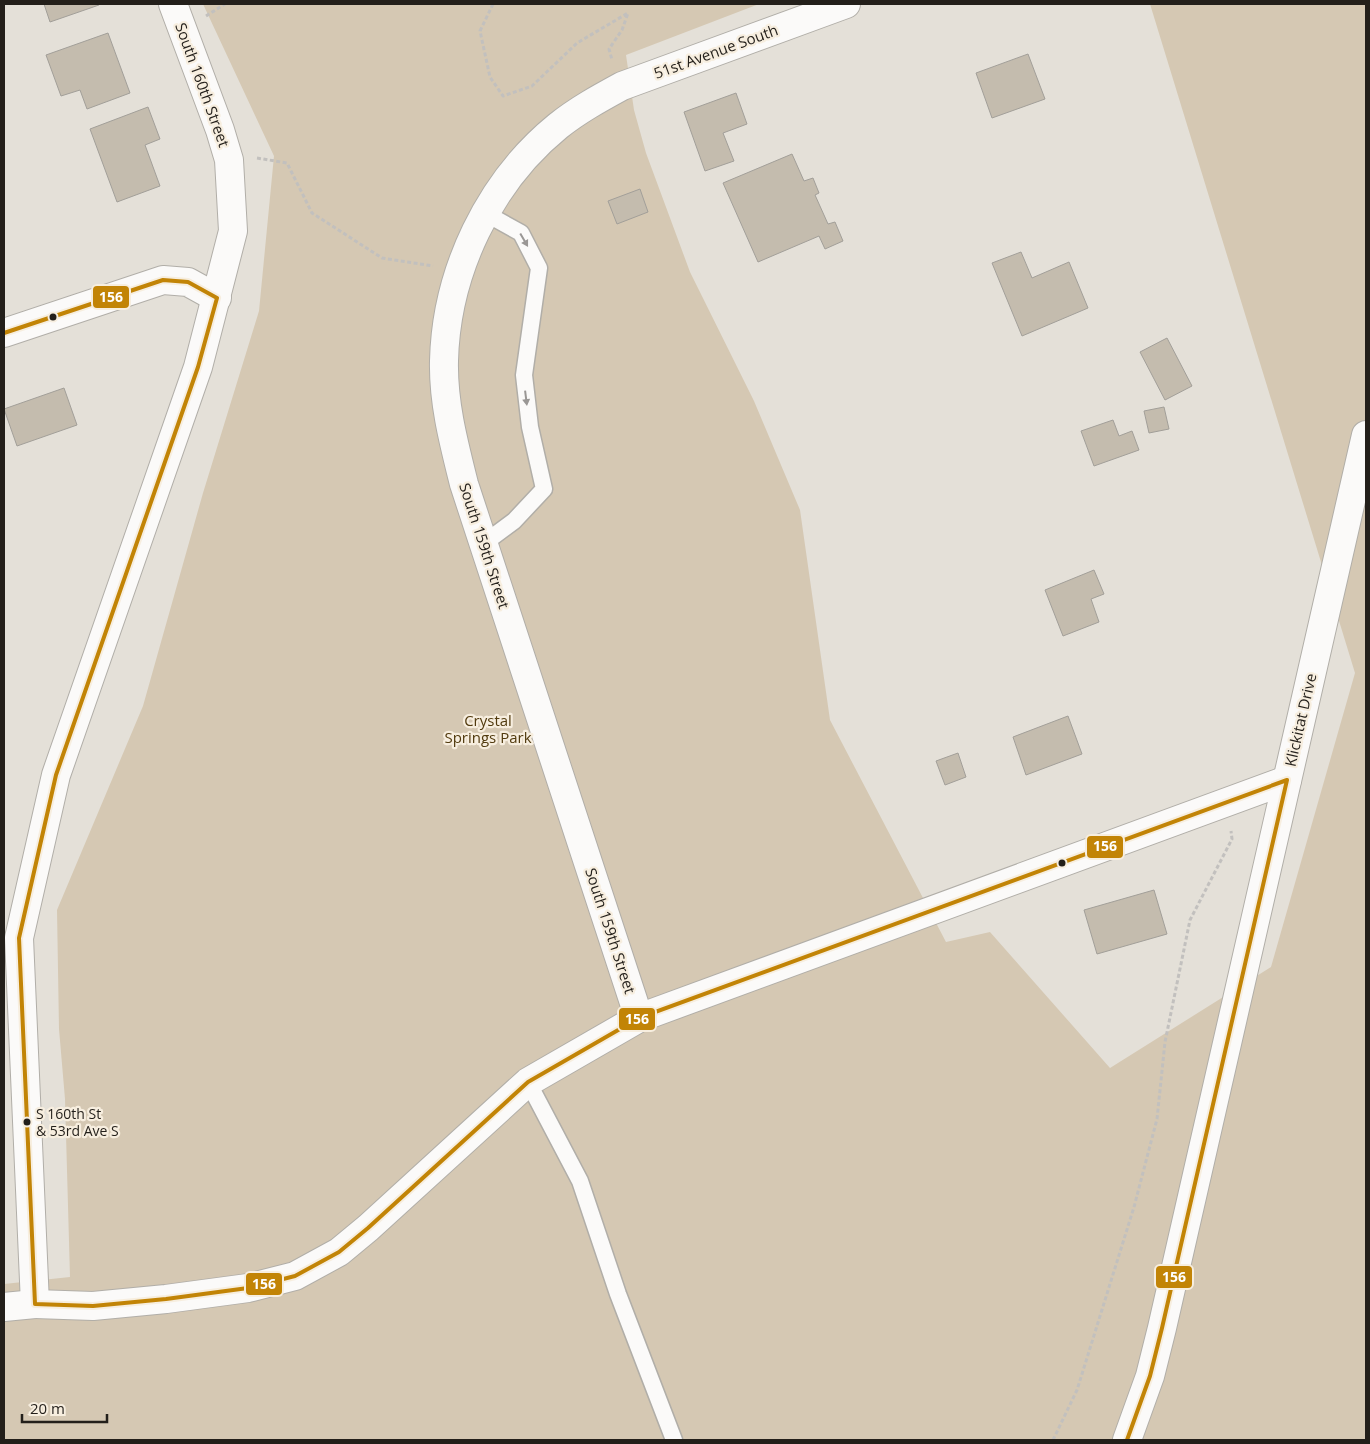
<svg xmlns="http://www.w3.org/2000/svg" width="1370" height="1444" viewBox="0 0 1370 1444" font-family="'Open Sans',sans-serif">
<rect width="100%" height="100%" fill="#e4e0d8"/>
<path fill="#d5c8b3" d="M 203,4 L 759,4 L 626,55 L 634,110 L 646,153 L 690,272 L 754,401 L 800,510 L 830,720 L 946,942 L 990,932 L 1110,1068 L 1271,967 L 1355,673 L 1150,4 L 1366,4 L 1366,1440 L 4,1440 L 4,1284 L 70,1277 L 65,1099 L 59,1029 L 57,910 L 143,706 L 203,493 L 259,311 L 274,156 Z"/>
<path fill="#c4bcae" stroke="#a29f99" d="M 44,4 L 99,4 L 99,5 L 50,22 Z
M 108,33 L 130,93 L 87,109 L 80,90 L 61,96 L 46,55 Z
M 1028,54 L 1045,99 L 992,118 L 976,73 Z
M 736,93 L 747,124 L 723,133 L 734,161 L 705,171 L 684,112 Z
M 148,107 L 160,139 L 145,145 L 160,186 L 117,202 L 90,129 Z
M 792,154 L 804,181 L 813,178 L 819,193 L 815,195 L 828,224 L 835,222 L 843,241 L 825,249 L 819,236 L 758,262 L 723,183 Z
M 640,189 L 648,212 L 617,224 L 608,201 Z
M 1021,252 L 1032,278 L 1069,262 L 1088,308 L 1022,336 L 992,263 Z
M 1167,338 L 1192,386 L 1165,400 L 1140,352 Z
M 64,388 L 77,425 L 17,446 L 4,409 Z
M 1164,407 L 1169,429 L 1149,433 L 1144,411 Z
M 1113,420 L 1119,436 L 1132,431 L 1139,450 L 1094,466 L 1081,431 Z
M 1094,570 L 1104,594 L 1091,599 L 1099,622 L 1063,636 L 1045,590 Z
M 1068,716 L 1082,754 L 1026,775 L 1013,737 Z
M 958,753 L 966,777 L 945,785 L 936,761 Z
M 1154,890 L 1167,934 L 1097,954 L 1084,910 Z"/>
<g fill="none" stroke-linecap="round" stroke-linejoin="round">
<defs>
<path id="service" d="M 483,544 L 514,521 L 544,489 L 530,427 L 524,375 L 539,268 L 521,233 L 485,213
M 528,1082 L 580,1181 L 618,1294 L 674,1440"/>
<path id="minor" d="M 4,333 L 163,280 L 188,282 L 217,298
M 639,1018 L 464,484 C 454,444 443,403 444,361 C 446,272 489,182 558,126 C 578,110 600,98 622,86 L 846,4
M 4,1307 L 35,1304"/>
<path id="tertiary" d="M 173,4 L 220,130 L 229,160 L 233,231 L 198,367 L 56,775 L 19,938 L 35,1304 L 93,1306 L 166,1299 L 248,1288 L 295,1276 L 339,1252 L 368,1228 L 528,1082 L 639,1018 L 1287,780"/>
<path id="secondary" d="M 1127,1440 L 1150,1376 L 1162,1328 L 1366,435"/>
</defs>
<use href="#service" stroke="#b1aea8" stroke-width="19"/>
<use href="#minor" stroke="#b1aea8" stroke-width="30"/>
<use href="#tertiary" stroke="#b1aea8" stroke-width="30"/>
<use href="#secondary" stroke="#b1aea8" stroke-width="30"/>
<path stroke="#c2c0be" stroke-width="3" stroke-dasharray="4 2.5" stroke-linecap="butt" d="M 493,4 L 480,31 L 490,77 L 503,96 L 532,86 L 577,43 L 628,13 L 622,30 L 609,49 L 612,60
M 206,16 L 225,4
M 257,158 L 287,163 L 312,213 L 382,258 L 433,266
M 1053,1440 L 1077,1390 L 1134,1207 L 1157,1119 L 1165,1042 L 1190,920 L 1232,839 L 1231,831"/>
<use href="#service" stroke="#fbfaf9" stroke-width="16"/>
<use href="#minor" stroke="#fbfaf9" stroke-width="28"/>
<use href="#tertiary" stroke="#fbfaf9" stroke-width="28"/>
<use href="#secondary" stroke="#fbfaf9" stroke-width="28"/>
<defs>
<path id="bus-1" d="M 4,333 L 163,280 L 188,282 L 217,298
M 35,1304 L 93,1306 L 166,1299 L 248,1288 L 295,1276 L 339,1252 L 368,1228 L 528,1082 L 639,1018 L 1287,780
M 35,1304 L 19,938 L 56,775 L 198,367 L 217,298
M 1127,1440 L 1150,1376 L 1162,1328 L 1287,780"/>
</defs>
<use href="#bus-1" stroke="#f7eedf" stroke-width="8"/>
<use href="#bus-1" stroke="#c28406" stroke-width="4"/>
</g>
<defs><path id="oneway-solid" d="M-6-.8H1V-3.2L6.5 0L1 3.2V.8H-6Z" transform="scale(1.25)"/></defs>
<g fill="#9a9795">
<use href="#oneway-solid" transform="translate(524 240) rotate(60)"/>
<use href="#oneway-solid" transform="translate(526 398) rotate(83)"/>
</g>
<g fill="#231f1a" stroke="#f7eedf" stroke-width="2">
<circle cx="53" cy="317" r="4.5"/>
<circle cx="1062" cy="863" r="4.5"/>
<circle cx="27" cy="1122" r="4.5"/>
</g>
<g text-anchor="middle" stroke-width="4.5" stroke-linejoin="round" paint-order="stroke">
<g font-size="14" fill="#231f1a" stroke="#f7eedf" text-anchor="start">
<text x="36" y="1119">S 160th St<tspan x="36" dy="17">&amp; 53rd Ave S</tspan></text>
</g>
<g font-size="15" fill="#231f1a" stroke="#f7eedf">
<text transform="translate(716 52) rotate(-20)" y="5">51st Avenue South</text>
<text transform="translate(202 85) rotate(70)" y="5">South 160th Street</text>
<text transform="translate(484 546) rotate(72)" y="5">South 159th Street</text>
<text transform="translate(1301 720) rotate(-77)" y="5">Klickitat Drive</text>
<text transform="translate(610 931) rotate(72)" y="5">South 159th Street</text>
</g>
<g font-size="15" fill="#513a0e" stroke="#f7eedf">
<text x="488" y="726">Crystal<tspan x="488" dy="17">Springs Park</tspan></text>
</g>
</g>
<g stroke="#f7eedf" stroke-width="2">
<rect x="92" y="285" width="38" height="24" rx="5" fill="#c28406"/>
<rect x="1086" y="835" width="38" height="24" rx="5" fill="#c28406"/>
<rect x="618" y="1007" width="38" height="24" rx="5" fill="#c28406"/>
<rect x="1155" y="1265" width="38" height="24" rx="5" fill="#c28406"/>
<rect x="245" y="1272" width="38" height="24" rx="5" fill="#c28406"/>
</g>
<g font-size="14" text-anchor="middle" font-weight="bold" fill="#fff">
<text x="111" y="302">156</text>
<text x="1105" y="851">156</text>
<text x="637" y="1024">156</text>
<text x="1174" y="1282">156</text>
<text x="264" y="1289">156</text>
</g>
<rect width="1370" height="1444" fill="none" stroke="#231f1a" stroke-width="10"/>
<path d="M22 1414v8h85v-8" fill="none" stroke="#231f1a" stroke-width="2.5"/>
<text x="30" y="1414" font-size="15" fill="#231f1a" stroke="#f7eedf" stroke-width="4" paint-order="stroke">20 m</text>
</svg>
